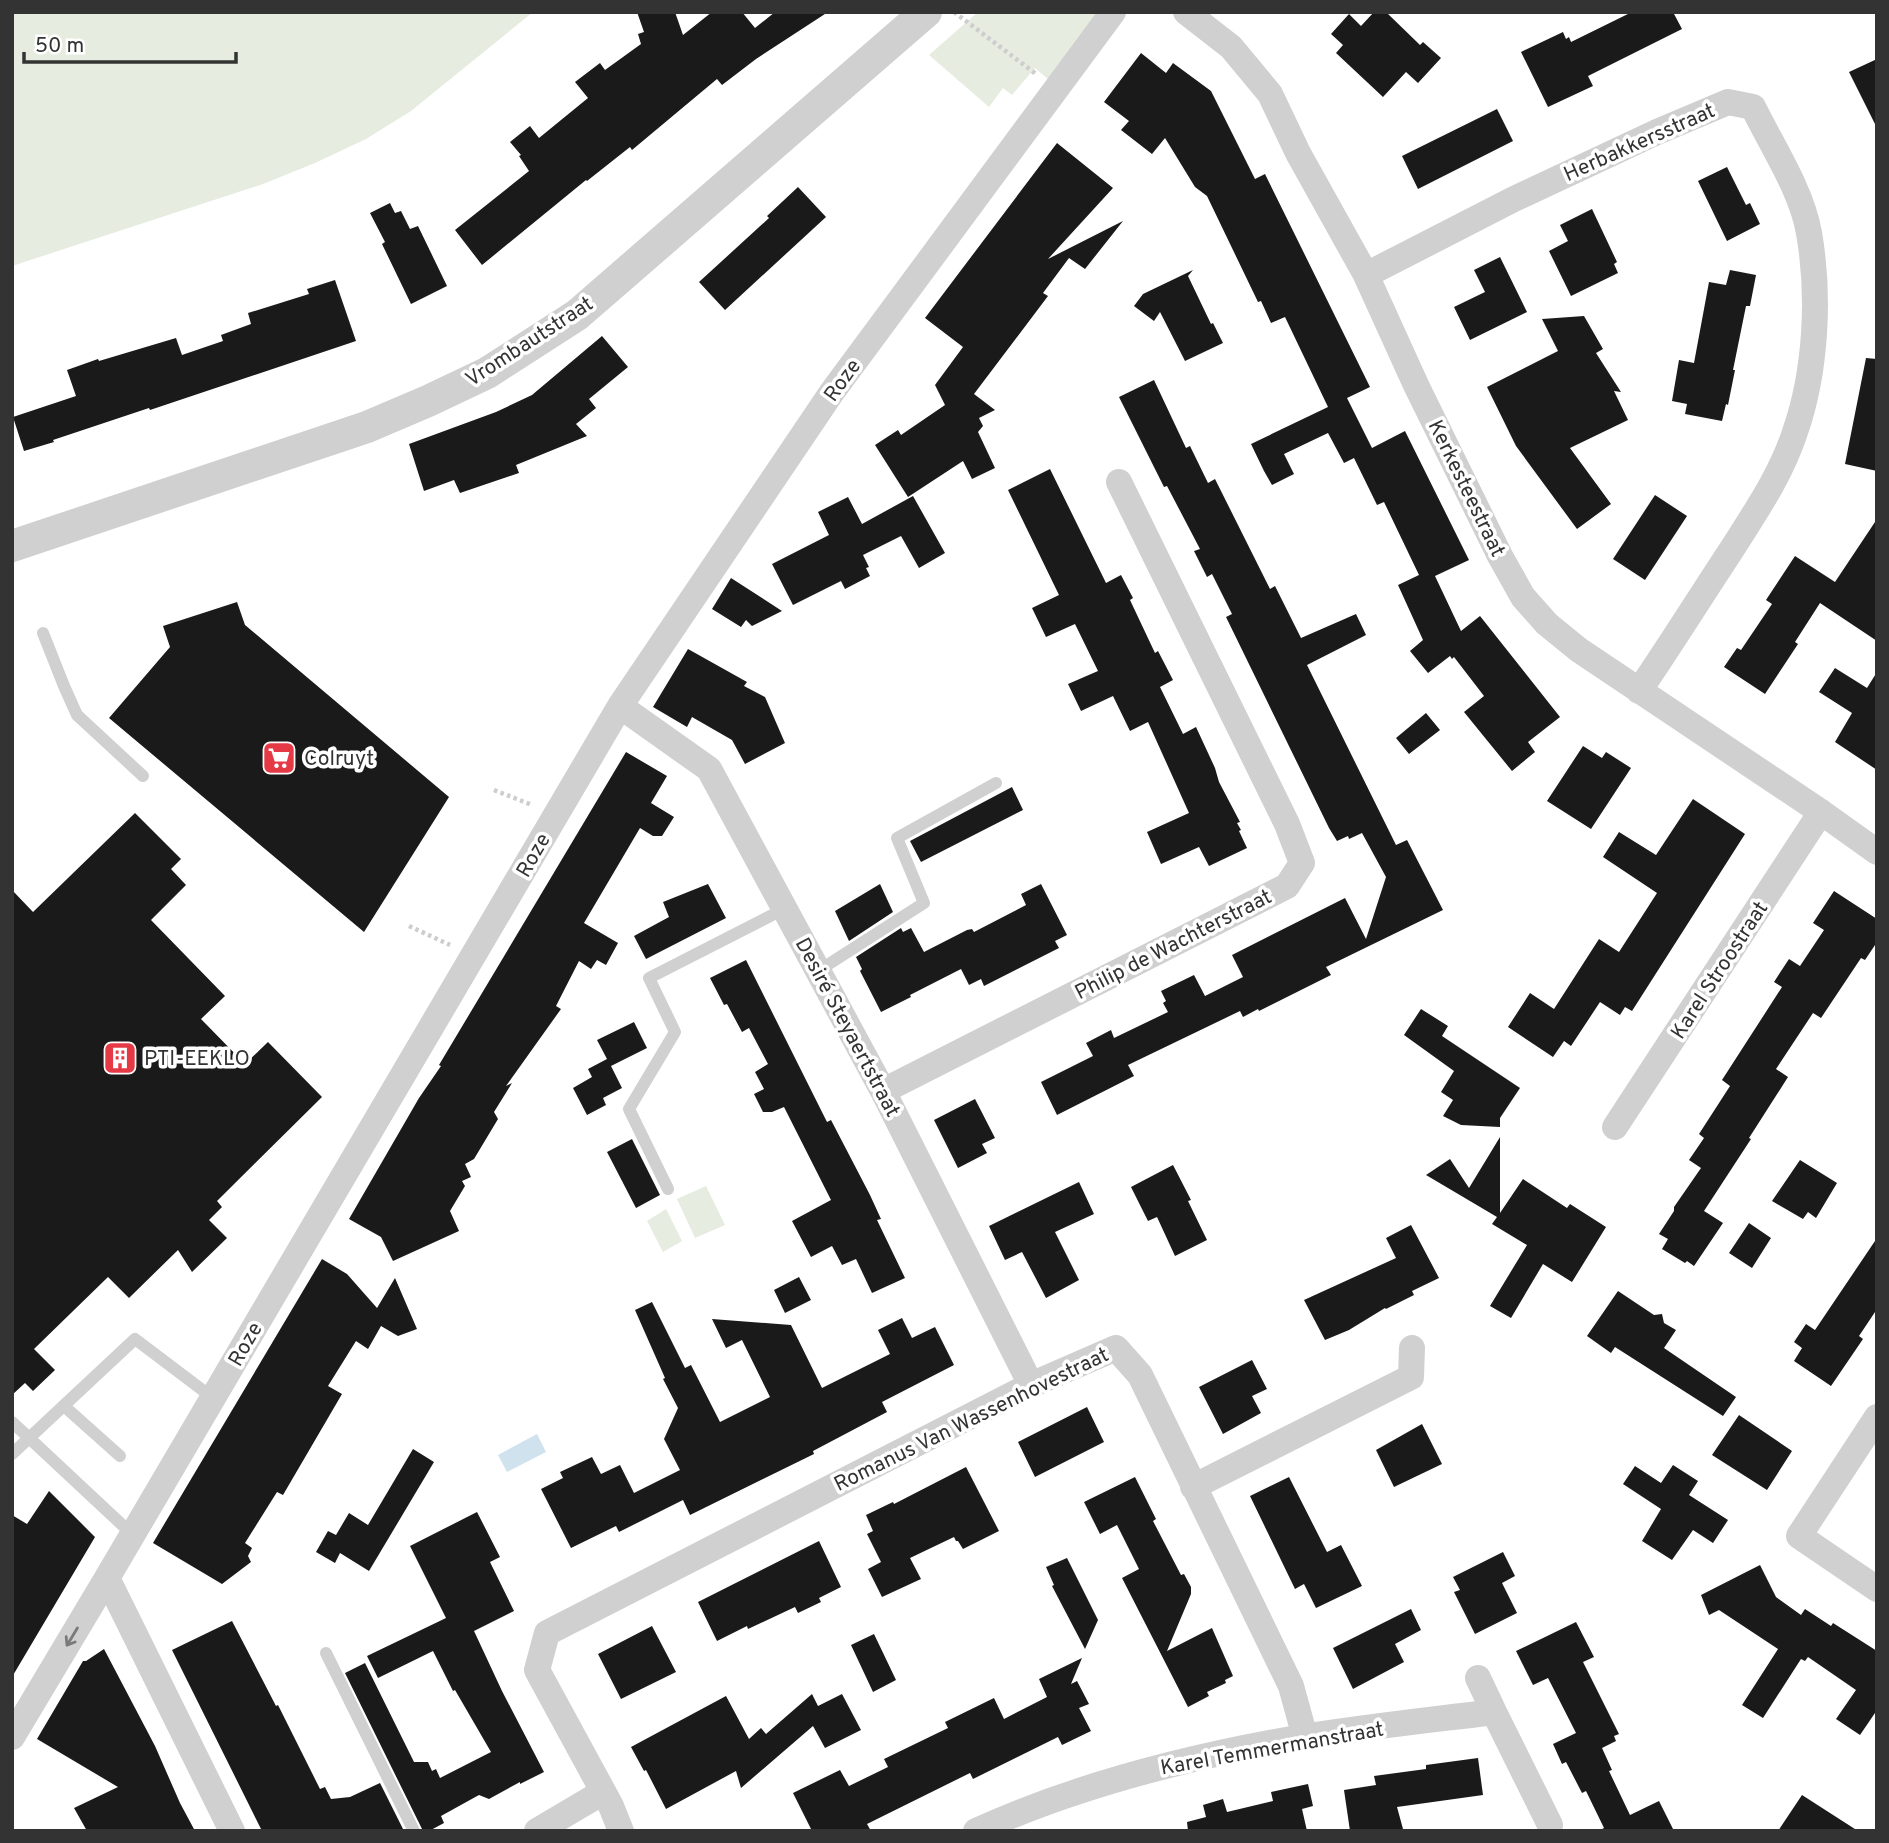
<svg xmlns="http://www.w3.org/2000/svg" width="1889" height="1843" viewBox="0 0 1889 1843" font-family="Overpass,sans-serif">
<rect width="100%" height="100%" fill="#fff"/>
<path fill="#e6ecdf" d="M 12,12 L 533,12 L 411,111 L 366,139 L 315,163 L 263,184 L 12,266 Z
M 978,12 L 1101,12 L 1049,80 L 1035,68 L 1012,95 L 1003,88 L 989,107 L 929,55 Z
M 706,1186 L 725,1225 L 695,1238 L 677,1199 Z
M 666,1209 L 682,1241 L 663,1252 L 647,1221 Z"/>
<path fill="#cfe2ee" d="M 537,1434 L 546,1452 L 507,1472 L 498,1455 Z"/>
<path fill="#1a1a1a" d="M 637,12 L 675,12 L 683,35 L 712,12 L 742,12 L 755,28 L 775,12 L 828,12 L 756,59 L 722,85 L 717,79 L 632,150 L 630,147 L 587,181 L 586,180 L 482,265 L 455,230 L 529,171 L 519,156 L 521,155 L 510,142 L 530,126 L 539,138 L 588,98 L 575,82 L 600,63 L 605,70 L 641,44 L 638,34 L 644,32 Z
M 1374,12 L 1386,12 L 1420,45 L 1423,42 L 1441,58 L 1418,83 L 1406,72 L 1383,97 L 1336,53 L 1343,45 L 1331,34 L 1349,14 L 1361,26 Z
M 1632,12 L 1673,12 L 1682,29 L 1588,76 L 1593,86 L 1548,107 L 1521,52 L 1563,32 L 1566,39 L 1569,37 L 1571,42 Z
M 1141,53 L 1166,73 L 1173,63 L 1211,91 L 1255,179 L 1265,174 L 1370,387 L 1347,398 L 1372,448 L 1405,431 L 1469,560 L 1435,576 L 1461,631 L 1480,616 L 1560,717 L 1528,742 L 1535,752 L 1512,771 L 1464,712 L 1484,696 L 1454,657 L 1452,659 L 1450,656 L 1428,673 L 1410,651 L 1423,640 L 1398,585 L 1419,575 L 1384,502 L 1377,505 L 1354,458 L 1344,463 L 1328,433 L 1284,454 L 1294,474 L 1272,485 L 1264,471 L 1251,444 L 1328,407 L 1285,317 L 1271,323 L 1261,301 L 1258,302 L 1207,196 L 1195,187 L 1165,138 L 1152,154 L 1121,130 L 1129,121 L 1104,102 Z
M 1877,59 L 1877,128 L 1849,72 Z
M 1497,109 L 1513,141 L 1418,189 L 1402,156 Z
M 1057,143 L 1113,188 L 1048,259 L 1123,221 L 1085,269 L 1069,258 L 1043,293 L 1048,296 L 974,394 L 995,410 L 979,418 L 983,426 L 978,432 L 995,468 L 972,479 L 963,461 L 908,497 L 875,445 L 898,430 L 901,435 L 945,405 L 935,385 L 963,347 L 925,318 Z
M 1727,167 L 1746,205 L 1750,203 L 1760,224 L 1727,241 L 1698,181 Z
M 798,187 L 826,217 L 725,310 L 699,282 L 769,218 L 767,216 Z
M 390,203 L 395,213 L 401,211 L 410,229 L 418,226 L 447,286 L 411,304 L 382,244 L 385,242 L 370,213 Z
M 1592,209 L 1617,262 L 1614,264 L 1618,273 L 1571,296 L 1549,251 L 1568,241 L 1560,225 Z
M 1500,257 L 1527,312 L 1470,340 L 1454,307 L 1485,292 L 1474,270 Z
M 1193,270 L 1188,276 L 1211,324 L 1213,323 L 1223,343 L 1185,361 L 1160,312 L 1154,321 L 1134,306 L 1143,294 Z
M 1730,270 L 1756,275 L 1750,306 L 1746,306 L 1733,370 L 1735,370 L 1728,405 L 1726,404 L 1722,421 L 1685,414 L 1687,404 L 1672,401 L 1679,360 L 1694,363 L 1709,282 L 1726,285 Z
M 335,280 L 356,341 L 150,410 L 149,408 L 53,440 L 54,442 L 24,451 L 13,417 L 76,396 L 67,370 L 98,359 L 99,361 L 176,338 L 182,355 L 223,341 L 221,335 L 251,324 L 248,313 L 309,294 L 307,289 Z
M 1584,316 L 1603,349 L 1596,353 L 1621,392 L 1614,391 L 1628,420 L 1570,448 L 1611,504 L 1577,529 L 1516,446 L 1487,387 L 1558,351 L 1542,319 Z
M 602,336 L 628,367 L 589,399 L 596,408 L 576,424 L 587,436 L 516,465 L 519,473 L 460,493 L 454,480 L 424,491 L 409,444 L 496,412 L 532,395 Z
M 1866,358 L 1877,359 L 1877,471 L 1845,464 Z
M 1154,380 L 1186,448 L 1190,446 L 1208,483 L 1215,479 L 1270,589 L 1275,586 L 1301,638 L 1356,614 L 1366,635 L 1307,665 L 1396,845 L 1407,840 L 1443,910 L 1326,967 L 1331,975 L 1259,1011 L 1258,1009 L 1243,1017 L 1240,1011 L 1128,1065 L 1134,1076 L 1057,1115 L 1041,1082 L 1093,1056 L 1086,1043 L 1111,1030 L 1114,1038 L 1168,1012 L 1163,1003 L 1166,1001 L 1161,991 L 1194,975 L 1205,996 L 1243,977 L 1232,955 L 1345,898 L 1366,939 L 1386,877 L 1362,833 L 1349,839 L 1348,836 L 1337,841 L 1329,828 L 1226,617 L 1232,614 L 1212,574 L 1207,577 L 1194,551 L 1200,549 L 1167,486 L 1164,487 L 1119,397 Z
M 1050,469 L 1106,583 L 1121,575 L 1133,598 L 1130,600 L 1155,653 L 1158,651 L 1173,680 L 1160,687 L 1183,734 L 1196,727 L 1215,768 L 1219,782 L 1240,822 L 1237,823 L 1241,830 L 1239,831 L 1247,848 L 1209,866 L 1199,847 L 1161,864 L 1147,832 L 1189,813 L 1148,722 L 1130,731 L 1113,696 L 1081,711 L 1068,684 L 1098,671 L 1075,624 L 1046,637 L 1032,608 L 1059,595 L 1008,490 Z
M 1655,495 L 1687,516 L 1645,580 L 1613,559 Z
M 913,496 L 945,553 L 919,568 L 901,536 L 863,555 L 869,567 L 866,568 L 870,576 L 845,589 L 841,581 L 793,605 L 772,564 L 829,535 L 818,512 L 848,497 L 862,524 Z
M 1877,519 L 1877,641 L 1820,603 L 1795,642 L 1798,644 L 1765,694 L 1724,667 L 1737,648 L 1741,650 L 1772,604 L 1766,600 L 1795,556 L 1835,582 Z
M 731,578 L 782,611 L 752,626 L 746,620 L 741,627 L 712,609 Z
M 237,602 L 245,625 L 449,797 L 364,932 L 109,718 L 170,647 L 163,626 Z
M 688,649 L 747,682 L 744,686 L 765,697 L 785,743 L 745,764 L 732,740 L 692,717 L 687,727 L 653,707 Z
M 1835,668 L 1867,688 L 1877,672 L 1877,770 L 1835,742 L 1852,713 L 1819,692 Z
M 1426,713 L 1440,730 L 1409,754 L 1396,738 Z
M 1583,746 L 1602,758 L 1606,752 L 1631,768 L 1591,829 L 1547,801 Z
M 626,752 L 667,776 L 651,803 L 674,817 L 662,836 L 653,836 L 640,828 L 584,923 L 618,943 L 606,965 L 597,960 L 591,969 L 579,961 L 556,1006 L 561,1009 L 506,1086 L 512,1083 L 494,1112 L 498,1119 L 474,1159 L 465,1164 L 471,1177 L 462,1181 L 465,1186 L 450,1211 L 459,1231 L 393,1261 L 381,1237 L 349,1219 L 419,1098 L 441,1066 L 439,1065 Z
M 1012,787 L 1023,810 L 921,862 L 910,841 Z
M 1693,799 L 1745,834 L 1632,1011 L 1625,1007 L 1620,1015 L 1600,1002 L 1571,1046 L 1564,1041 L 1553,1057 L 1508,1027 L 1530,993 L 1554,1009 L 1599,939 L 1619,952 L 1657,893 L 1603,857 L 1619,832 L 1656,855 Z
M 135,813 L 181,859 L 171,869 L 186,885 L 151,920 L 225,996 L 201,1019 L 245,1064 L 268,1042 L 322,1097 L 217,1201 L 222,1207 L 209,1220 L 227,1238 L 192,1272 L 178,1250 L 129,1298 L 108,1277 L 34,1349 L 55,1370 L 33,1391 L 25,1383 L 12,1395 L 12,890 L 33,912 Z
M 708,884 L 726,918 L 646,959 L 634,936 L 669,917 L 663,902 Z
M 880,884 L 893,912 L 849,941 L 835,911 Z
M 1041,884 L 1067,935 L 1055,941 L 1059,948 L 984,986 L 981,979 L 969,985 L 961,969 L 910,995 L 911,997 L 881,1012 L 860,971 L 862,969 L 856,957 L 901,928 L 903,932 L 911,928 L 924,952 L 967,930 L 972,929 L 974,932 L 1026,905 L 1021,894 Z
M 1834,891 L 1877,919 L 1877,942 L 1865,960 L 1861,958 L 1821,1018 L 1813,1013 L 1776,1069 L 1788,1077 L 1749,1138 L 1751,1139 L 1704,1211 L 1723,1223 L 1694,1266 L 1687,1261 L 1685,1263 L 1662,1249 L 1668,1239 L 1659,1234 L 1674,1211 L 1674,1207 L 1701,1168 L 1689,1160 L 1704,1138 L 1699,1134 L 1730,1086 L 1722,1080 L 1782,987 L 1774,982 L 1789,959 L 1800,966 L 1824,930 L 1813,923 Z
M 746,960 L 827,1122 L 831,1120 L 870,1195 L 881,1219 L 877,1220 L 905,1278 L 872,1293 L 856,1259 L 842,1265 L 832,1246 L 811,1257 L 792,1221 L 831,1200 L 784,1107 L 772,1112 L 763,1112 L 754,1094 L 764,1089 L 755,1072 L 768,1064 L 749,1028 L 742,1032 L 727,1004 L 724,1005 L 710,978 Z
M 1421,1009 L 1448,1026 L 1442,1036 L 1520,1088 L 1500,1118 L 1500,1127 L 1461,1125 L 1443,1116 L 1453,1100 L 1441,1092 L 1454,1071 L 1404,1035 Z
M 634,1022 L 647,1048 L 611,1066 L 622,1088 L 603,1098 L 606,1105 L 587,1115 L 573,1088 L 592,1077 L 588,1069 L 607,1059 L 597,1040 Z
M 975,1099 L 995,1138 L 982,1144 L 987,1153 L 958,1168 L 934,1120 Z
M 1500,1137 L 1500,1213 L 1523,1179 L 1567,1208 L 1570,1204 L 1606,1227 L 1572,1282 L 1543,1264 L 1511,1318 L 1490,1306 L 1527,1245 L 1492,1224 L 1497,1217 L 1426,1175 L 1450,1159 L 1469,1188 Z
M 632,1139 L 660,1195 L 636,1208 L 607,1152 Z
M 1800,1160 L 1837,1183 L 1816,1218 L 1808,1212 L 1803,1219 L 1772,1201 Z
M 1173,1165 L 1191,1200 L 1188,1201 L 1207,1240 L 1175,1256 L 1157,1217 L 1148,1221 L 1131,1187 Z
M 1079,1182 L 1094,1214 L 1055,1232 L 1079,1280 L 1046,1298 L 1022,1252 L 1005,1260 L 989,1226 Z
M 1749,1223 L 1771,1238 L 1752,1268 L 1729,1253 Z
M 1411,1225 L 1439,1278 L 1412,1291 L 1414,1295 L 1386,1309 L 1385,1308 L 1349,1330 L 1325,1340 L 1304,1300 L 1396,1258 L 1386,1238 Z
M 1877,1238 L 1877,1309 L 1859,1336 L 1863,1339 L 1831,1386 L 1794,1361 L 1802,1348 L 1794,1342 L 1806,1324 L 1815,1330 Z
M 322,1259 L 347,1274 L 377,1308 L 395,1278 L 417,1329 L 398,1336 L 381,1326 L 368,1349 L 356,1341 L 328,1386 L 342,1394 L 283,1495 L 277,1492 L 245,1543 L 252,1548 L 248,1556 L 251,1562 L 222,1584 L 153,1543 Z
M 799,1277 L 811,1300 L 785,1313 L 774,1290 Z
M 1618,1291 L 1654,1315 L 1662,1314 L 1664,1323 L 1676,1330 L 1664,1348 L 1736,1397 L 1723,1416 L 1615,1347 L 1611,1353 L 1587,1336 Z
M 652,1302 L 685,1368 L 691,1365 L 720,1422 L 770,1397 L 742,1340 L 726,1348 L 712,1319 L 791,1325 L 822,1388 L 890,1354 L 878,1330 L 902,1318 L 912,1338 L 935,1327 L 954,1365 L 882,1402 L 887,1412 L 813,1451 L 814,1454 L 690,1515 L 683,1500 L 619,1532 L 616,1526 L 571,1548 L 541,1489 L 563,1478 L 560,1472 L 592,1457 L 601,1474 L 620,1465 L 634,1493 L 680,1470 L 664,1439 L 678,1408 L 663,1379 L 665,1378 L 635,1310 Z
M 1252,1360 L 1267,1389 L 1252,1396 L 1261,1413 L 1223,1434 L 1199,1387 Z
M 1087,1407 L 1104,1442 L 1035,1477 L 1018,1442 Z
M 1739,1415 L 1792,1451 L 1767,1490 L 1712,1455 Z
M 1422,1424 L 1442,1464 L 1394,1487 L 1376,1450 Z
M 413,1449 L 434,1462 L 369,1571 L 340,1553 L 335,1563 L 316,1552 L 328,1531 L 336,1535 L 349,1513 L 368,1525 Z
M 1673,1465 L 1698,1481 L 1689,1495 L 1728,1520 L 1713,1543 L 1693,1530 L 1672,1560 L 1642,1541 L 1661,1509 L 1623,1484 L 1635,1466 L 1661,1483 Z
M 966,1467 L 999,1531 L 963,1549 L 958,1541 L 956,1541 L 954,1537 L 910,1558 L 921,1579 L 882,1597 L 868,1569 L 881,1562 L 867,1534 L 873,1531 L 866,1515 L 893,1502 L 894,1504 Z
M 1135,1477 L 1156,1519 L 1153,1521 L 1181,1575 L 1184,1574 L 1191,1587 L 1191,1594 L 1167,1651 L 1212,1628 L 1233,1676 L 1225,1680 L 1226,1683 L 1207,1692 L 1209,1696 L 1188,1707 L 1122,1578 L 1139,1569 L 1117,1525 L 1100,1534 L 1084,1502 Z
M 1289,1477 L 1327,1552 L 1341,1545 L 1362,1586 L 1316,1608 L 1304,1584 L 1295,1589 L 1250,1496 Z
M 49,1491 L 95,1537 L 12,1677 L 12,1515 L 27,1524 Z
M 477,1512 L 500,1557 L 490,1562 L 514,1611 L 474,1631 L 502,1691 L 544,1772 L 520,1784 L 520,1782 L 489,1799 L 479,1795 L 441,1816 L 444,1823 L 429,1831 L 423,1831 L 345,1673 L 365,1663 L 414,1762 L 428,1762 L 432,1771 L 436,1769 L 440,1778 L 491,1752 L 455,1690 L 453,1691 L 433,1651 L 378,1678 L 367,1656 L 446,1618 L 410,1546 Z
M 819,1541 L 841,1587 L 819,1598 L 821,1602 L 798,1613 L 795,1607 L 748,1629 L 747,1626 L 717,1641 L 698,1602 Z
M 1503,1552 L 1515,1576 L 1502,1583 L 1517,1613 L 1475,1634 L 1454,1592 L 1460,1590 L 1453,1577 Z
M 1067,1558 L 1098,1620 L 1085,1649 L 1052,1586 L 1054,1585 L 1046,1567 Z
M 1760,1565 L 1776,1597 L 1801,1615 L 1805,1609 L 1831,1626 L 1833,1623 L 1877,1651 L 1877,1710 L 1860,1735 L 1836,1719 L 1856,1690 L 1808,1657 L 1805,1661 L 1801,1659 L 1763,1718 L 1742,1705 L 1778,1649 L 1719,1610 L 1709,1615 L 1701,1595 Z
M 1411,1609 L 1421,1630 L 1395,1644 L 1404,1662 L 1353,1689 L 1333,1648 Z
M 232,1621 L 276,1706 L 278,1705 L 320,1789 L 325,1787 L 331,1799 L 350,1797 L 380,1783 L 404,1831 L 262,1831 L 172,1650 Z
M 1576,1622 L 1594,1657 L 1583,1662 L 1619,1734 L 1614,1736 L 1616,1741 L 1602,1748 L 1612,1770 L 1609,1771 L 1630,1815 L 1659,1801 L 1674,1831 L 1598,1831 L 1604,1828 L 1586,1791 L 1582,1793 L 1566,1762 L 1562,1764 L 1553,1744 L 1576,1733 L 1548,1678 L 1533,1685 L 1516,1651 Z
M 652,1626 L 676,1672 L 621,1699 L 598,1654 Z
M 874,1634 L 896,1680 L 873,1692 L 851,1645 Z
M 104,1649 L 155,1746 L 180,1803 L 195,1831 L 87,1831 L 74,1808 L 118,1787 L 37,1739 L 83,1661 L 86,1661 Z
M 1082,1658 L 1071,1684 L 1077,1681 L 1089,1704 L 1079,1708 L 1091,1731 L 1062,1745 L 1058,1737 L 973,1779 L 970,1773 L 867,1824 L 871,1831 L 812,1831 L 793,1793 L 840,1770 L 849,1786 L 888,1767 L 884,1759 L 948,1728 L 945,1722 L 994,1698 L 1004,1719 L 1047,1697 L 1039,1679 Z
M 812,1694 L 818,1706 L 842,1694 L 861,1730 L 825,1748 L 813,1726 L 741,1788 L 736,1771 L 666,1809 L 646,1770 L 644,1771 L 631,1747 L 726,1696 L 749,1739 L 761,1728 L 766,1734 Z
M 1478,1758 L 1483,1795 L 1397,1807 L 1403,1829 L 1390,1831 L 1350,1831 L 1344,1790 L 1376,1785 L 1374,1776 L 1426,1769 L 1426,1765 Z
M 1308,1784 L 1313,1806 L 1302,1809 L 1307,1831 L 1188,1831 L 1187,1822 L 1206,1817 L 1203,1805 L 1223,1799 L 1227,1812 L 1273,1801 L 1271,1792 Z
M 1802,1795 L 1858,1831 L 1778,1831 Z"/>
<g fill="none" stroke-linecap="round" stroke-linejoin="round">
<path stroke="#cdcdcd" stroke-width="4.5" stroke-dasharray="3.5 3.5" stroke-linecap="butt" d="M 954,12 L 1036,74
M 494,790 L 532,805
M 409,926 L 450,945"/>
<path stroke="#d0d0d0" stroke-width="12" d="M 43,633 L 64,686 L 77,715 L 143,776
M 818,971 L 924,903 L 897,838 L 996,783
M 668,1189 L 629,1109 L 675,1032 L 649,978 L 784,909
M 64,1406 L 120,1456
M 12,1422 L 133,1535
M 12,1454 L 135,1339 L 213,1398
M 326,1653 L 414,1831"/>
<path stroke="#d0d0d0" stroke-width="26" d="M 1186,12 L 1231,47 L 1270,94 L 1298,153 L 1366,275 L 1416,385 L 1500,556 L 1523,597 L 1547,624 L 1579,650 L 1821,812 L 1877,852
M 1366,275 L 1514,199 L 1657,132 L 1728,102 L 1753,107 C 1772,146 1802,191 1809,233 C 1820,296 1816,372 1795,432 C 1781,475 1756,511 1732,549 C 1701,596 1671,644 1639,691
M 620,706 L 709,769 L 883,1091 L 1031,1385
M 883,1091 L 1287,886 L 1302,863 L 1287,824 L 1119,482
M 1615,1127 L 1821,812
M 1877,1417 L 1799,1536 L 1877,1589
M 1193,1487 L 1411,1377 L 1412,1348
M 107,1578 L 232,1831
M 1494,1712 L 1550,1825
M 12,1737 L 107,1578 L 620,706 L 832,392 L 1113,12
M 537,1831 L 603,1792
M 621,1831 L 611,1806 L 537,1670 L 547,1633 L 1031,1385 L 1116,1348 L 1140,1375 L 1291,1686 L 1305,1737
M 976,1831 C 1079,1784 1192,1756 1303,1737 C 1366,1727 1430,1720 1494,1712 L 1478,1678"/>
<path stroke="#d0d0d0" stroke-width="32" d="M 12,546 L 367,427 L 428,401 L 487,373 L 577,315 L 926,12"/>
</g>
<defs><path id="oneway-shaft" d="M-6 0H5M1.5-3L5.5 0L1.5 3" fill="none" stroke-width="1.6" stroke-linecap="round" stroke-linejoin="round" transform="scale(1.75)"/></defs>
<use stroke="#7a7a7a" href="#oneway-shaft" transform="translate(72 1637) rotate(121)"/>
<defs>
<symbol id="supermarket-square" viewBox="-11 -11 22 22"><rect x="-9" y="-9" width="18" height="18" rx="4" fill="#e63946" stroke="#fff"/><path d="M-6-5.5h2.5l.6 2H6L4.5 2H-2.5L-4.4-4H-6ZM-1.5 3.2a1.3 1.3 0 1 0 .1 0ZM3 3.2a1.3 1.3 0 1 0 .1 0Z" fill="#fff"/></symbol>
<symbol id="building-square" viewBox="-11 -11 22 22"><rect x="-9" y="-9" width="18" height="18" rx="4" fill="#e63946" stroke="#fff"/><path d="M-4-6H4V6H1V3H-1V6H-4ZM-2.5-4.3h1.7v1.8h-1.7ZM.8-4.3h1.7v1.8H.8ZM-2.5-1h1.7V.8h-1.7ZM.8-1h1.7V.8H.8Z" fill="#fff"/></symbol>
</defs>
<g fill-rule="evenodd">
<use href="#supermarket-square" x="260" y="739" width="38" height="38"/>
<use href="#building-square" x="101" y="1039" width="38" height="38"/>
</g>
<g text-anchor="middle" stroke-width="7" stroke-linejoin="round" paint-order="stroke">
<g font-size="21" fill="#333" stroke="#fff">
<text transform="translate(1639 142) rotate(-24)" y="7">Herbakkersstraat</text>
<text transform="translate(529 341) rotate(-33)" y="7">Vrombautstraat</text>
<text transform="translate(842 380) rotate(-54)" y="7">Roze</text>
<text transform="translate(1467 488) rotate(64)" y="7">Kerkesteestraat</text>
<text transform="translate(533 855) rotate(-60)" y="7">Roze</text>
<text transform="translate(1173 944) rotate(-27)" y="7">Philip de Wachterstraat</text>
<text transform="translate(1719 970) rotate(-57)" y="7">Karel Stroostraat</text>
<text transform="translate(848 1027) rotate(62)" y="7">Desiré Steyaertstraat</text>
<text transform="translate(245 1344) rotate(-60)" y="7">Roze</text>
<text transform="translate(971 1419) rotate(-26)" y="7">Romanus Van Wassenhovestraat</text>
<text transform="translate(1272 1748) rotate(-10)" y="7">Karel Temmermanstraat</text>
</g>
<g font-size="21" fill="#333" stroke="#fff" text-anchor="start">
<text x="304" y="765">Colruyt</text>
<text x="144" y="1065">PTI-EEKLO</text>
</g>
</g>
<rect width="1889" height="1843" fill="none" stroke="#333333" stroke-width="28"/>
<path d="M24 52v10h212v-10" fill="none" stroke="#333333" stroke-width="3.5"/>
<text x="35" y="52" font-size="21" fill="#333333" stroke="#ffffff" stroke-width="5" paint-order="stroke">50 m</text>
</svg>
